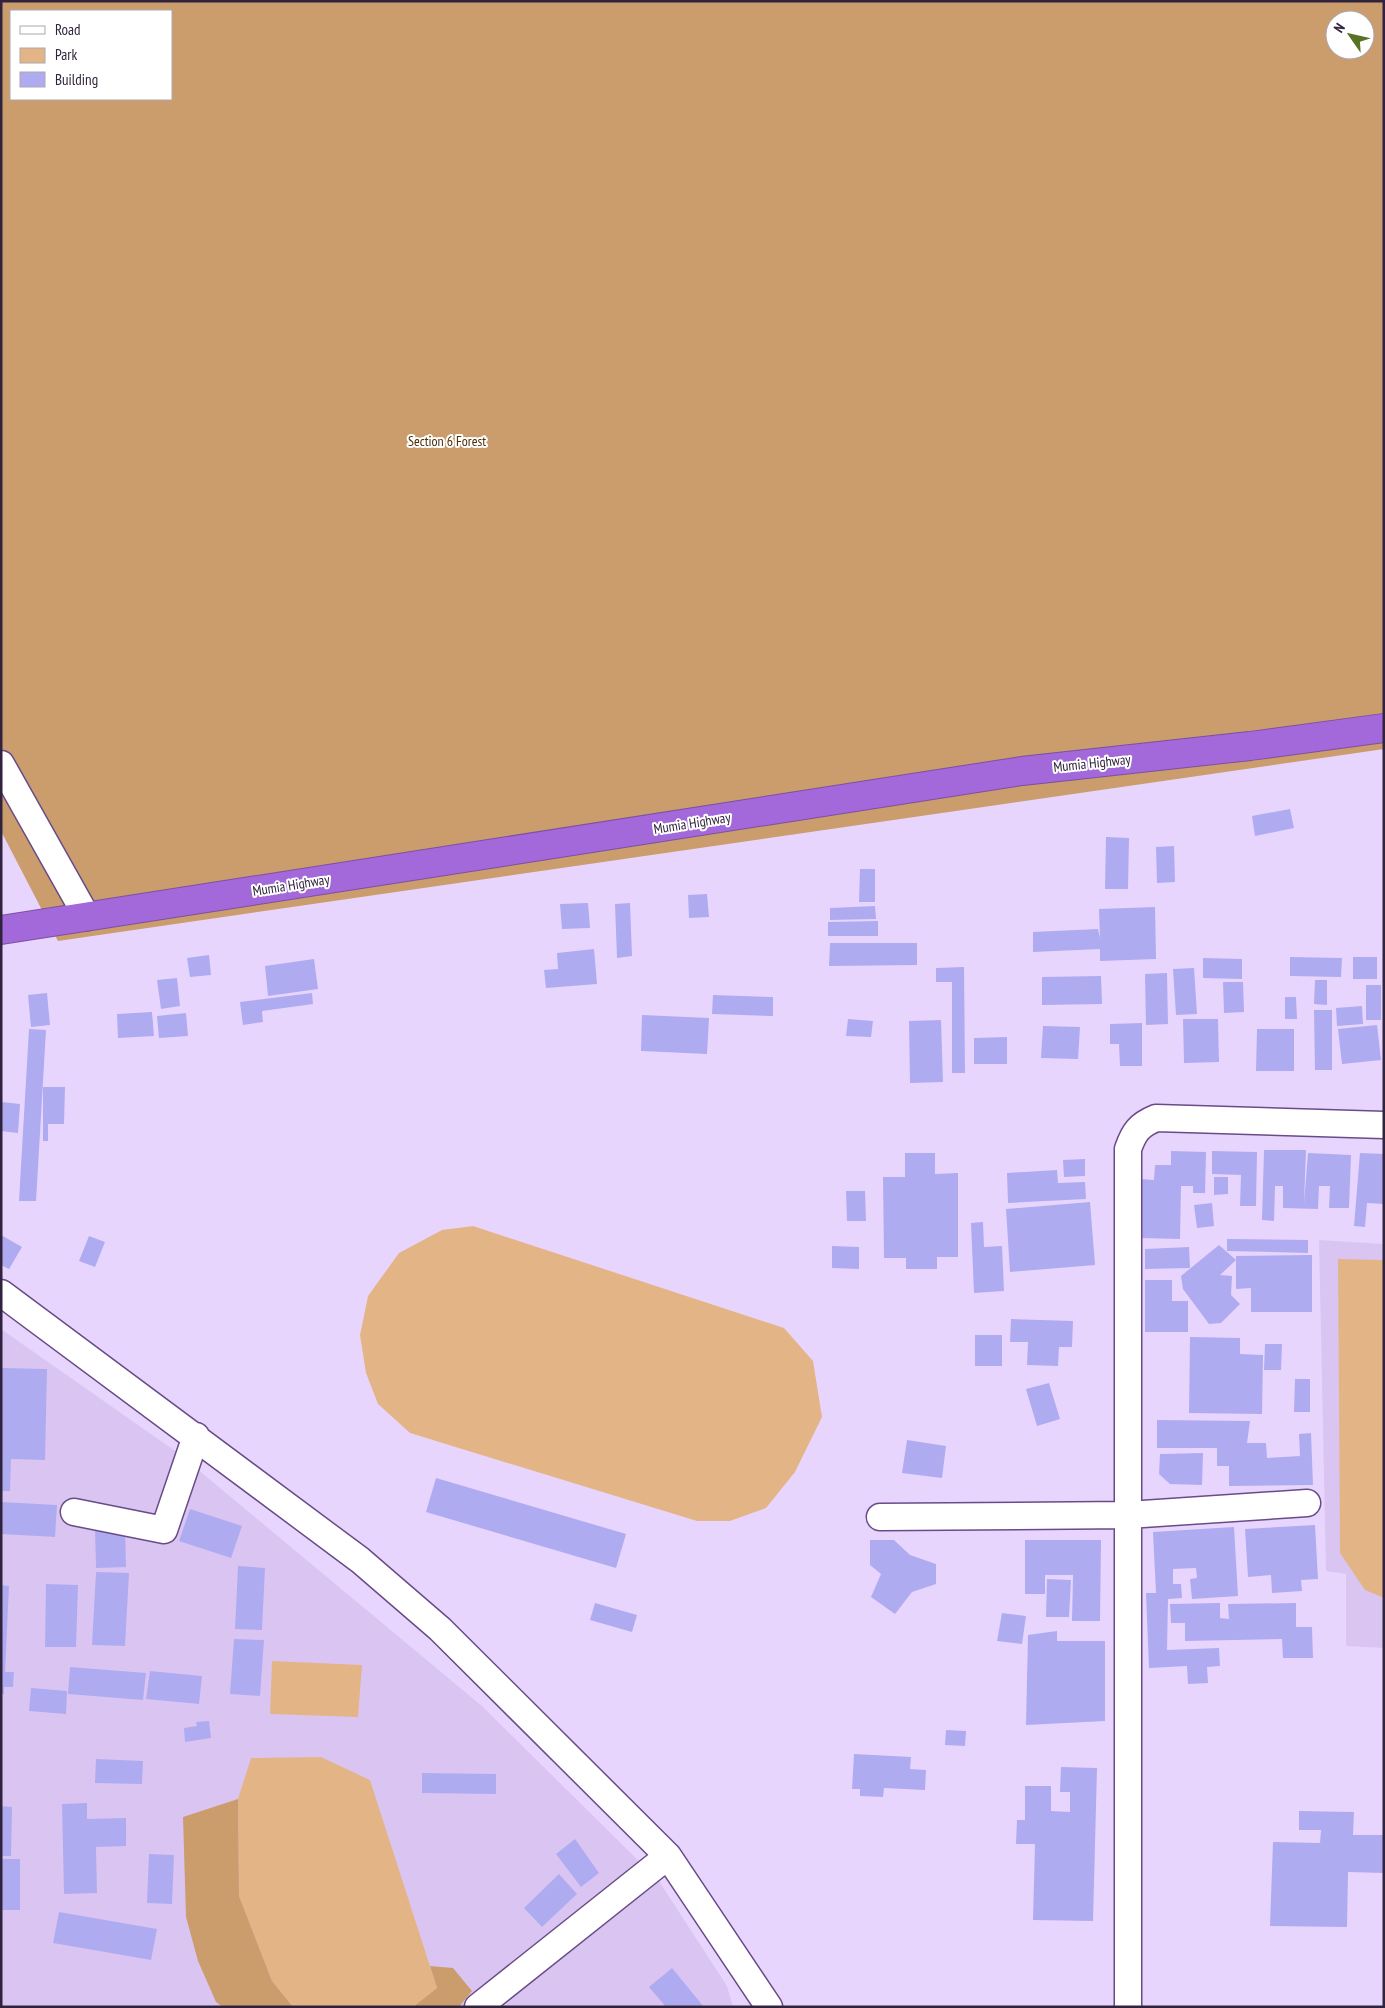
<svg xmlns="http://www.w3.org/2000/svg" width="1385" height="2008" viewBox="0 0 1385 2008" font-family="'PT Sans Narrow',sans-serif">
<rect width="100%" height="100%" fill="#e8d5fe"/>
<path fill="#dac5f2" d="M 1319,1240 L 1384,1244 L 1384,1648 L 1346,1646 L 1346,1574 L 1326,1571 Z
M 1,1329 L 178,1453 L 482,1706 L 659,1881 L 727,1986 L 733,2007 L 1,2007 Z"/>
<path fill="#e3b586" d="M 473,1226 L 784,1328 L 813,1361 L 822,1417 L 795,1472 L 766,1508 L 730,1521 L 697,1521 L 410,1433 L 378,1404 L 366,1373 L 360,1335 L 368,1296 L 399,1253 L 442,1230 Z
M 1338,1259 L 1384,1260 L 1384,1598 L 1365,1590 L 1340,1553 Z
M 272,1661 L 362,1665 L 358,1717 L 270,1714 Z
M 321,1757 L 370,1780 L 437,1988 L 413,2007 L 293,2007 L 272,1981 L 239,1896 L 238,1799 L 251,1758 Z"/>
<path fill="#cb9c6c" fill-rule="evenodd" d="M 1,1 L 1384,1 L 1384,749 L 58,941 L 1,831 ZM 11,11 L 171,11 L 171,99 L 11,99 ZM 1335,20 L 1365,20 L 1365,50 L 1335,50 Z
M 238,1799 L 239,1896 L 272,1981 L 293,2007 L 223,2007 L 216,2002 L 198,1961 L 186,1917 L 183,1817 Z
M 430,1966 L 453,1968 L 472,1991 L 459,2007 L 413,2007 L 437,1988 Z"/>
<path fill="#afabf1" d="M 1290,809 L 1294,828 L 1255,836 L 1252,816 Z
M 1106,837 L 1129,838 L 1128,889 L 1105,889 Z
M 1174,846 L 1175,882 L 1157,883 L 1156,847 Z
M 860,869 L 875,869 L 875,902 L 859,902 Z
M 707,894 L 709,917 L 689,918 L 688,895 Z
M 588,903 L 590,928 L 562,929 L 560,904 Z
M 630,903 L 632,956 L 617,958 L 615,904 Z
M 875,906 L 876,919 L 830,920 L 830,908 Z
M 1155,907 L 1156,959 L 1100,961 L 1100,949 L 1033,952 L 1033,932 L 1098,929 L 1100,938 L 1099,909 Z
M 878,921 L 878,936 L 828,936 L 828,922 Z
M 830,943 L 917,943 L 917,965 L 829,966 Z
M 594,949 L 597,984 L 546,988 L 544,970 L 558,969 L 557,953 Z
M 209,955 L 211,975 L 190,977 L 187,958 Z
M 1290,957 L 1342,958 L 1341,977 L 1290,976 Z
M 1353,957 L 1377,957 L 1377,979 L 1353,979 Z
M 1203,958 L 1242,959 L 1242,979 L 1203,978 Z
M 314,959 L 318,989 L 268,996 L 265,966 Z
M 964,967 L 965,1073 L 952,1073 L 952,982 L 936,982 L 936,968 Z
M 1194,968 L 1197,1014 L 1176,1015 L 1173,969 Z
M 1167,973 L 1168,1024 L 1146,1025 L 1145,974 Z
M 1101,976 L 1102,1004 L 1042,1005 L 1042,977 Z
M 177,978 L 180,1006 L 161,1009 L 157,980 Z
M 1315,980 L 1327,980 L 1327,1005 L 1314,1004 Z
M 1223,982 L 1243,982 L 1244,1012 L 1224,1013 Z
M 1366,985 L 1381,985 L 1381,1020 L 1366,1020 Z
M 47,993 L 50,1025 L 31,1027 L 28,995 Z
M 312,993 L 313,1004 L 262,1011 L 263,1022 L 243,1025 L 240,1002 Z
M 713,995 L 773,997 L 773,1016 L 712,1014 Z
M 1285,997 L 1296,997 L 1297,1019 L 1285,1019 Z
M 1362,1006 L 1363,1024 L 1337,1026 L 1336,1008 Z
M 1314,1010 L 1332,1010 L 1332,1070 L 1315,1070 Z
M 152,1012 L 154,1036 L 118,1038 L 117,1014 Z
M 186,1013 L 188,1036 L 159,1038 L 157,1016 Z
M 642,1015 L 709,1018 L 707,1054 L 641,1051 Z
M 848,1019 L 873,1021 L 871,1037 L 846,1036 Z
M 1183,1019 L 1218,1019 L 1219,1062 L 1184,1063 Z
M 941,1020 L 943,1082 L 910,1083 L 909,1021 Z
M 1142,1023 L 1142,1066 L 1120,1066 L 1119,1044 L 1110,1044 L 1110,1024 Z
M 1377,1025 L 1381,1060 L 1342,1064 L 1338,1029 Z
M 1043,1026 L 1080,1027 L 1078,1059 L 1041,1058 Z
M 29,1029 L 46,1030 L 36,1201 L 19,1201 Z
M 1257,1029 L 1294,1029 L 1294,1071 L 1256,1071 Z
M 1007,1037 L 1007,1064 L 974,1064 L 974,1038 Z
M 43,1087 L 65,1087 L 64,1124 L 48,1124 L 48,1141 L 43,1141 Z
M 1,1102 L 20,1104 L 18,1133 L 1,1131 Z
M 1264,1150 L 1306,1150 L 1304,1204 L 1308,1153 L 1351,1155 L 1349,1208 L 1329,1208 L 1330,1186 L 1319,1186 L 1318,1209 L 1283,1208 L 1283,1186 L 1275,1186 L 1274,1221 L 1262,1220 Z
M 1171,1151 L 1206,1152 L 1205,1193 L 1193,1193 L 1193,1186 L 1181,1186 L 1180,1239 L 1140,1238 L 1141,1179 L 1154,1180 L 1155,1165 L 1171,1165 Z
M 1212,1151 L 1257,1152 L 1256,1206 L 1240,1206 L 1241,1175 L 1212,1174 Z
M 905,1153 L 935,1153 L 935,1174 L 958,1173 L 958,1257 L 937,1257 L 937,1269 L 906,1269 L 906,1258 L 884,1258 L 883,1177 L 905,1177 Z
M 1360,1153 L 1384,1154 L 1384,1204 L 1367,1203 L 1365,1227 L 1354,1226 Z
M 1085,1159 L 1085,1176 L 1064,1177 L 1063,1160 Z
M 1057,1170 L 1058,1183 L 1085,1182 L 1086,1199 L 1008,1203 L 1007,1173 Z
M 1214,1177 L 1228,1177 L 1228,1194 L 1214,1195 Z
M 846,1191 L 865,1191 L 866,1221 L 847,1221 Z
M 1090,1202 L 1095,1265 L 1010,1272 L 1006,1209 Z
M 1212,1203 L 1214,1226 L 1197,1228 L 1194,1205 Z
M 983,1222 L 984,1247 L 1002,1246 L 1004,1291 L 974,1293 L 971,1223 Z
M 1,1235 L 22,1247 L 9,1269 L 1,1265 Z
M 89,1236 L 105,1242 L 95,1267 L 79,1261 Z
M 1227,1239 L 1308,1240 L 1308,1253 L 1227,1251 Z
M 1219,1245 L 1236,1260 L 1220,1275 L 1232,1276 L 1231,1295 L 1240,1304 L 1221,1323 L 1209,1324 L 1183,1289 L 1181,1276 Z
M 832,1246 L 859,1247 L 859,1269 L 832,1268 Z
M 1189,1247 L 1190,1268 L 1145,1269 L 1145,1249 Z
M 1312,1255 L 1312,1312 L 1251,1312 L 1251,1288 L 1236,1289 L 1236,1256 Z
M 1145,1280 L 1172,1280 L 1172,1301 L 1188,1301 L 1188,1332 L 1145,1332 Z
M 1011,1319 L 1073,1321 L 1072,1347 L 1059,1347 L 1058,1366 L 1027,1365 L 1028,1342 L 1010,1342 Z
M 975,1335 L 1002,1335 L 1002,1366 L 975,1366 Z
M 1190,1337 L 1240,1338 L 1240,1354 L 1263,1355 L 1262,1414 L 1189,1413 Z
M 1265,1344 L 1282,1344 L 1281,1370 L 1264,1370 Z
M 1,1368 L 47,1369 L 45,1460 L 11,1459 L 10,1491 L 1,1491 Z
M 1295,1379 L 1310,1379 L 1310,1412 L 1294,1412 Z
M 1049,1383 L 1060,1419 L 1037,1426 L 1026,1389 Z
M 1157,1420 L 1250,1421 L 1247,1443 L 1266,1443 L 1267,1458 L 1300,1456 L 1299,1434 L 1311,1433 L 1313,1485 L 1229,1486 L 1229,1466 L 1217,1466 L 1217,1448 L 1157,1448 Z
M 907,1440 L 946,1446 L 942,1478 L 902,1473 Z
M 1203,1453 L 1202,1485 L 1170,1484 L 1159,1474 L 1160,1454 Z
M 436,1478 L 626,1534 L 616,1568 L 426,1512 Z
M 1,1502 L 57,1505 L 55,1537 L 1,1534 Z
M 190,1509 L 242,1526 L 231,1558 L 179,1541 Z
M 1315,1525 L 1318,1579 L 1301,1580 L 1302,1591 L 1272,1593 L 1271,1575 L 1248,1577 L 1245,1529 Z
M 1234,1527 L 1238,1596 L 1192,1599 L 1190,1579 L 1197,1578 L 1196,1568 L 1173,1569 L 1173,1584 L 1181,1584 L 1182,1598 L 1168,1599 L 1167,1650 L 1219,1648 L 1220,1666 L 1207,1667 L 1208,1683 L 1188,1684 L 1187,1666 L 1149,1668 L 1146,1593 L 1156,1593 L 1153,1532 Z
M 125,1528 L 126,1567 L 96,1568 L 95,1529 Z
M 870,1540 L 894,1540 L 910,1555 L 936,1564 L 936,1584 L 912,1592 L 895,1614 L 871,1597 L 881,1574 L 870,1565 Z
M 1025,1540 L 1101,1540 L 1100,1621 L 1072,1621 L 1073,1575 L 1045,1575 L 1045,1594 L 1025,1594 Z
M 238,1566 L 265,1568 L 262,1630 L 235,1629 Z
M 96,1572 L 129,1573 L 125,1646 L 92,1645 Z
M 1047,1579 L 1071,1580 L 1069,1617 L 1046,1617 Z
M 46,1584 L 78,1585 L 76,1647 L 45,1647 Z
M 1,1585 L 9,1586 L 5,1672 L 14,1672 L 13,1687 L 4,1687 L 4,1694 L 1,1694 Z
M 595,1603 L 637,1615 L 632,1632 L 590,1620 Z
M 1220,1603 L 1220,1618 L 1229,1619 L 1228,1604 L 1296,1603 L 1296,1627 L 1312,1627 L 1313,1658 L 1283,1658 L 1282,1639 L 1185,1641 L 1185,1623 L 1171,1623 L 1170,1604 Z
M 1002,1613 L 1026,1616 L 1022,1644 L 997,1641 Z
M 1057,1631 L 1057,1641 L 1105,1641 L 1105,1721 L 1026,1725 L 1028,1635 Z
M 234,1639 L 264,1640 L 260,1696 L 230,1694 Z
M 70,1667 L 146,1673 L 143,1700 L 68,1694 Z
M 150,1671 L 202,1676 L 199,1704 L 146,1699 Z
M 31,1688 L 67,1691 L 66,1714 L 29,1711 Z
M 209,1721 L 211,1738 L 185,1742 L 184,1728 L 197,1726 L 196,1722 Z
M 946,1730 L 966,1731 L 965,1746 L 945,1745 Z
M 854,1754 L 911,1757 L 910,1769 L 926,1770 L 925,1790 L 884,1788 L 883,1797 L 860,1796 L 860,1789 L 852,1789 Z
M 96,1759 L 143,1761 L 142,1784 L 95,1783 Z
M 1061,1767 L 1097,1768 L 1093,1921 L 1033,1920 L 1035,1844 L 1016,1844 L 1017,1820 L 1025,1820 L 1025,1786 L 1051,1786 L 1051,1811 L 1070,1812 L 1070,1792 L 1060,1792 Z
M 422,1773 L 496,1774 L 496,1794 L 422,1793 Z
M 87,1803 L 87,1819 L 126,1818 L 126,1846 L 96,1847 L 97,1893 L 64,1894 L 62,1804 Z
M 1,1806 L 12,1807 L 11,1856 L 1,1856 Z
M 1299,1811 L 1354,1812 L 1353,1835 L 1384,1835 L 1384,1873 L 1348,1872 L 1347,1927 L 1270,1926 L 1273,1842 L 1320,1843 L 1321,1830 L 1299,1830 Z
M 575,1839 L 599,1873 L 581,1887 L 556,1854 Z
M 149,1854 L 174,1855 L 172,1904 L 147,1903 Z
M 1,1859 L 20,1859 L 20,1910 L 1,1910 Z
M 559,1874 L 577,1894 L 542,1927 L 524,1908 Z
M 59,1912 L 157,1929 L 151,1960 L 53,1943 Z
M 672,1968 L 704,2007 L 666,2007 L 649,1987 Z"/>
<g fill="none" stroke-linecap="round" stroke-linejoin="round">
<defs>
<path id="minor" d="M 1,764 L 87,917
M 1,1293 L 360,1560 L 440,1629 L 668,1856 L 769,2007
M 74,1512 L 164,1530 L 196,1436
M 880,1517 L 1128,1515 L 1307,1503
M 478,2007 L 668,1856
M 1128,2007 L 1128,1149 C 1134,1132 1139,1125 1156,1118 L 1384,1125"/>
<path id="highway" d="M 1,930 L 1022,771 L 1250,746 L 1384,728"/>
</defs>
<use href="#minor" stroke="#694b87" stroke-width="29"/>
<use href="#highway" stroke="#7b50a3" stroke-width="30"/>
<use href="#minor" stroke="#fff" stroke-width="26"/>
<use href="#highway" stroke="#a368da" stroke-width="28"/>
</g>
<g text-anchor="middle" stroke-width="4" stroke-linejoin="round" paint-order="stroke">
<g font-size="14" fill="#4d2d05" stroke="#fff">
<text x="447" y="446">Section 6 Forest</text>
</g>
<g font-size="14" fill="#30233d" stroke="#fff">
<text transform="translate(1092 763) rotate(-6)" y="5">Mumia Highway</text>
<text transform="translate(692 823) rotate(-9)" y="5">Mumia Highway</text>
<text transform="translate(291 885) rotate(-9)" y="5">Mumia Highway</text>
</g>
</g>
<rect width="1385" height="2008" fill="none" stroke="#30233d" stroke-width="5"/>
<rect x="10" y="10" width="162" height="90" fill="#ffffff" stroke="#aca7b1"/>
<rect x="20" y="26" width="25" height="8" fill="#ffffff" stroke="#aca7b1"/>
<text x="55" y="35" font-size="15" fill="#30233d">Road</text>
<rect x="20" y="48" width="25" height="15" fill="#e3b586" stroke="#aca7b1"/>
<text x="55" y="60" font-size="15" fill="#30233d">Park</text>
<rect x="20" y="72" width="25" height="15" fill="#afabf1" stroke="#aca7b1"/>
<text x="55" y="85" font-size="15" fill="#30233d">Building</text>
<g transform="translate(1350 35) rotate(304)"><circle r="24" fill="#ffffff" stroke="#aca7b1"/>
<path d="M0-4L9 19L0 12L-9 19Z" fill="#587225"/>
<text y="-8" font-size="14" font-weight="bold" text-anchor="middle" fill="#30233d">N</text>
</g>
</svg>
